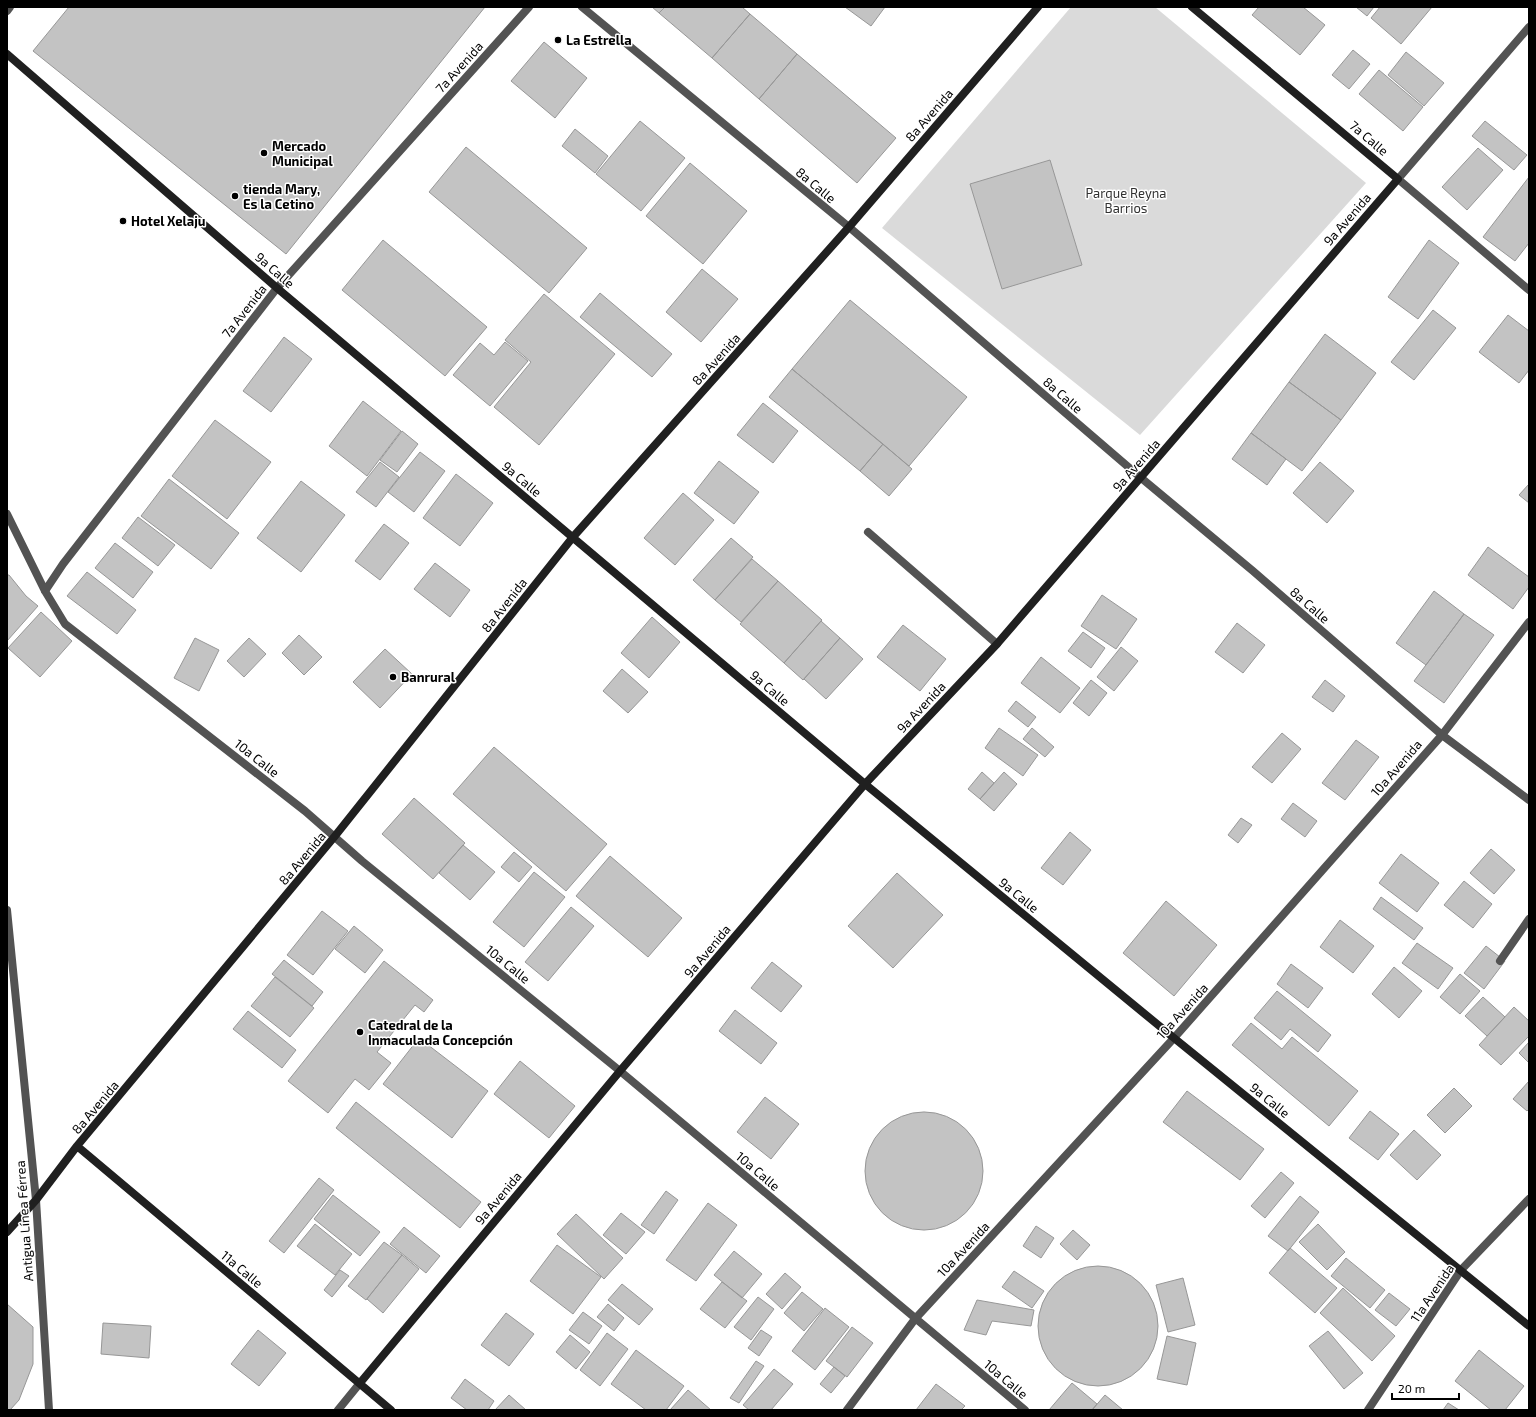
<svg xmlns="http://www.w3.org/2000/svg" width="1536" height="1417" viewBox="0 0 1536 1417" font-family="'Exo 2',sans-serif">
<rect width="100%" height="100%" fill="#fff"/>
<path fill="#dadada" d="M 1071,7 L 1155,7 L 1366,183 L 1140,435 L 882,228 Z"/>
<path fill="#c3c3c3" stroke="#979797" d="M 69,7 L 485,7 L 286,254 L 33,51 Z
M 652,7 L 665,7 L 659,13 Z
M 665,7 L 742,7 L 750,14 L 712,58 L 659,13 Z
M 845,7 L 885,7 L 871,26 Z
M 1259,7 L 1303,7 L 1325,25 L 1300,55 L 1252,15 Z
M 1356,7 L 1374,7 L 1367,16 Z
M 1380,7 L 1432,7 L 1401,44 L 1371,18 Z
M 750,14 L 797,54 L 759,99 L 712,58 Z
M 544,42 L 587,78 L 555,118 L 511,81 Z
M 1353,50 L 1370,64 L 1349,89 L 1332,75 Z
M 1406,52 L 1444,83 L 1424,106 L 1388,75 Z
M 797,54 L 896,138 L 857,183 L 759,99 Z
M 1379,70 L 1423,107 L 1403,131 L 1359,94 Z
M 640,121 L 685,158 L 641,211 L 596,174 Z
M 1485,121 L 1527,155 L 1514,170 L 1472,136 Z
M 575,129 L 608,156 L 595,173 L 562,146 Z
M 466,147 L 587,248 L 549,293 L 429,192 Z
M 1478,148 L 1503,170 L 1467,210 L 1442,187 Z
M 1050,160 L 1082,265 L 1002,289 L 970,184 Z
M 690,163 L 747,211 L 703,264 L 646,216 Z
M 1529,177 L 1529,243 L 1515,261 L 1483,237 Z
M 383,240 L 487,327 L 445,376 L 342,290 Z
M 1429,240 L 1459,263 L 1418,319 L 1388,297 Z
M 702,269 L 738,299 L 701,342 L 666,312 Z
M 600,293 L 672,354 L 652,377 L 580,317 Z
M 544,294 L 615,354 L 539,445 L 494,407 L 531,362 L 505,340 Z
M 850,300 L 967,397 L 909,466 L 792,369 Z
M 1433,310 L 1456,328 L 1414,380 L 1391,362 Z
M 1508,315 L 1529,331 L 1529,370 L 1519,383 L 1479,352 Z
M 1325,334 L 1376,373 L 1341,420 L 1289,382 Z
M 284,337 L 312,359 L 271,412 L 243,391 Z
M 505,342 L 528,361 L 490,406 L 453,375 L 480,343 L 494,355 Z
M 792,369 L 883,444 L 860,471 L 769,397 Z
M 1289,382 L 1341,420 L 1302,471 L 1251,433 Z
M 363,401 L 401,431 L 367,476 L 329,446 Z
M 763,403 L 798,431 L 773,463 L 737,435 Z
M 215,420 L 271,462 L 227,519 L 172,476 Z
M 402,431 L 418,444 L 397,472 L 380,460 Z
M 1251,433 L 1286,459 L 1267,485 L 1232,459 Z
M 883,444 L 912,469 L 889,496 L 860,471 Z
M 420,452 L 445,471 L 414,512 L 388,492 Z
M 719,461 L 759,492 L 734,524 L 694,493 Z
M 380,462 L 399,477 L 376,507 L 356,492 Z
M 1320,462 L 1354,491 L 1327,523 L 1293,493 Z
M 456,474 L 493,503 L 460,546 L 423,518 Z
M 169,479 L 239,533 L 211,569 L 141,516 Z
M 301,481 L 345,515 L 301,572 L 257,538 Z
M 1529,484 L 1529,503 L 1519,495 Z
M 683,493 L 714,520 L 675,565 L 644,538 Z
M 138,517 L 175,545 L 158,566 L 122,538 Z
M 384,524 L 409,543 L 380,580 L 355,561 Z
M 731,538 L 753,557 L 715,600 L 693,580 Z
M 115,543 L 153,572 L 133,598 L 95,568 Z
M 1488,547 L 1529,577 L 1529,587 L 1513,609 L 1468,575 Z
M 752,559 L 778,581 L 741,622 L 715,600 Z
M 435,563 L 470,590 L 450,617 L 414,589 Z
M 87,572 L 136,610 L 117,634 L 67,596 Z
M 7,575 L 9,575 L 26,596 L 38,606 L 7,641 Z
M 778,581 L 822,620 L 784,663 L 740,624 Z
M 1434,591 L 1464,614 L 1426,665 L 1396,643 Z
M 1102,595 L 1137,619 L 1116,649 L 1081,626 Z
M 41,612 L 72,641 L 40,677 L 8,648 Z
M 1464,614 L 1494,635 L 1444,703 L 1414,681 Z
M 652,617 L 680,642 L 649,678 L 621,653 Z
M 821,621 L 840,638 L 803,680 L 784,663 Z
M 1237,623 L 1265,645 L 1243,673 L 1215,652 Z
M 903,625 L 946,659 L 920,691 L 877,657 Z
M 1083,632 L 1105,648 L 1091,668 L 1068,651 Z
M 299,635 L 322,657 L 304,675 L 282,653 Z
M 195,638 L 219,650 L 199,691 L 174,678 Z
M 249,638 L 266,654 L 244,677 L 227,661 Z
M 840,638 L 863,659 L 826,699 L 804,679 Z
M 1121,647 L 1138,661 L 1114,691 L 1097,677 Z
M 385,649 L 412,674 L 380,708 L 353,682 Z
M 1041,657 L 1080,688 L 1060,713 L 1021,683 Z
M 622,669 L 648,692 L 628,713 L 603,691 Z
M 1091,680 L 1107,693 L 1089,716 L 1073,703 Z
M 1325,680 L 1345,696 L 1333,712 L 1312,697 Z
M 1016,701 L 1036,717 L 1028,727 L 1008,711 Z
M 999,728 L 1038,755 L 1023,776 L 985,748 Z
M 1032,728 L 1054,747 L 1045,757 L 1023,739 Z
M 1282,733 L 1301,749 L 1272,783 L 1252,767 Z
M 1356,740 L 1379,757 L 1345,800 L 1322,783 Z
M 494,747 L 607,844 L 566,891 L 453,794 Z
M 982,772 L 994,783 L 980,799 L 968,789 Z
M 1004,772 L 1017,784 L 994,811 L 980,799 Z
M 414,798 L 465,843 L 433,879 L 382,834 Z
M 1293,803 L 1317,821 L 1305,837 L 1281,819 Z
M 1241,818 L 1252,825 L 1238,843 L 1228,835 Z
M 1070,832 L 1091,850 L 1063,885 L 1041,868 Z
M 463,845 L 495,872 L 470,900 L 439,873 Z
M 1491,849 L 1515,870 L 1494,894 L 1470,873 Z
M 514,852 L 532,867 L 519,882 L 501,867 Z
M 1401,854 L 1439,883 L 1417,912 L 1379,883 Z
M 610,856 L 682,918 L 648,957 L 576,896 Z
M 534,872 L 565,897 L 524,947 L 493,922 Z
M 897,873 L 943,915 L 893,968 L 848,926 Z
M 1464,881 L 1492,904 L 1473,928 L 1444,905 Z
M 1381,897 L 1423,928 L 1414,940 L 1373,909 Z
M 1166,901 L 1217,945 L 1174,996 L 1123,953 Z
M 571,907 L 594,926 L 548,981 L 525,962 Z
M 322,911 L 348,931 L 313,975 L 287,955 Z
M 1340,920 L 1374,946 L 1353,973 L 1320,947 Z
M 354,926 L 383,950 L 365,973 L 335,949 Z
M 1417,943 L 1453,968 L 1438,989 L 1402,963 Z
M 1486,946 L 1505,961 L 1484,989 L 1464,973 Z
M 284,960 L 323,992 L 312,1006 L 272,974 Z
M 384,961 L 433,1000 L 424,1012 L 415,1005 L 377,1052 L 391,1063 L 369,1090 L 355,1079 L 328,1113 L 288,1081 Z
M 772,962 L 802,986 L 781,1012 L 751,988 Z
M 1291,964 L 1323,988 L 1308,1008 L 1277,984 Z
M 1394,967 L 1422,991 L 1399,1018 L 1372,994 Z
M 1460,974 L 1480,991 L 1460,1014 L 1440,997 Z
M 275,977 L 314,1008 L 290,1037 L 251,1006 Z
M 1277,991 L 1331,1035 L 1318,1052 L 1290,1029 L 1281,1040 L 1254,1018 Z
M 1483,997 L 1505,1017 L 1487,1036 L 1465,1016 Z
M 1514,1007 L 1529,1021 L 1529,1036 L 1501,1065 L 1479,1045 Z
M 735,1010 L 777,1043 L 761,1064 L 719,1031 Z
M 248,1011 L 296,1050 L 282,1068 L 233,1029 Z
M 1251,1023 L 1282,1049 L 1292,1037 L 1358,1091 L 1329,1126 L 1232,1045 Z
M 419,1038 L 488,1091 L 452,1138 L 383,1084 Z
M 1529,1042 L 1529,1063 L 1519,1053 Z
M 520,1061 L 575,1106 L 549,1138 L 494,1094 Z
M 1529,1081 L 1529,1109 L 1527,1111 L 1513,1099 Z
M 1454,1088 L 1472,1106 L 1445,1133 L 1427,1115 Z
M 1187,1091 L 1264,1149 L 1240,1180 L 1163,1122 Z
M 765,1097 L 799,1124 L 771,1159 L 737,1132 Z
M 356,1102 L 481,1202 L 460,1228 L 336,1128 Z
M 1370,1111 L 1399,1134 L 1378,1160 L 1349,1138 Z
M865 1171a59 59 0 1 1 118 0a59 59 0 1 1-118 0Z
M 1414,1130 L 1441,1155 L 1417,1180 L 1390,1155 Z
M 1281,1172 L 1294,1183 L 1265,1218 L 1251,1206 Z
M 319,1178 L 334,1190 L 284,1253 L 269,1241 Z
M 666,1191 L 678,1200 L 654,1234 L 641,1225 Z
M 333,1195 L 380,1232 L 360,1256 L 314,1219 Z
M 1300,1196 L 1319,1212 L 1288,1251 L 1268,1236 Z
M 708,1203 L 737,1225 L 696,1281 L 666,1260 Z
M 621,1213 L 645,1232 L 626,1254 L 603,1235 Z
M 576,1214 L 623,1258 L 604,1279 L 557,1234 Z
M 315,1224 L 352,1254 L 335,1275 L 297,1246 Z
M 1318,1224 L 1345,1252 L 1327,1270 L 1299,1242 Z
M 1036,1226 L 1054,1238 L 1041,1258 L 1023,1246 Z
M 404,1227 L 440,1256 L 426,1273 L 390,1244 Z
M 1073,1230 L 1090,1245 L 1077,1260 L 1060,1244 Z
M 384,1242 L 402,1255 L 366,1300 L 348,1286 Z
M 557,1245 L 601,1277 L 573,1314 L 530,1281 Z
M 1290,1248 L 1337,1288 L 1315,1313 L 1269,1273 Z
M 734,1251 L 762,1274 L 742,1298 L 714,1275 Z
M 402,1255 L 419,1269 L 383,1313 L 367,1299 Z
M 1346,1258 L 1385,1290 L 1370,1308 L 1331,1276 Z
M1038 1326a60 60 0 1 1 120 0a60 60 0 1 1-120 0Z
M 340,1270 L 349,1276 L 332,1297 L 324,1290 Z
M 1014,1271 L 1044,1291 L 1032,1308 L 1002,1287 Z
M 785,1273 L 801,1287 L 782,1309 L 766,1294 Z
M 1183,1278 L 1195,1325 L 1168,1332 L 1156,1285 Z
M 722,1282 L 747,1301 L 725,1328 L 700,1309 Z
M 622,1284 L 653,1309 L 639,1325 L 608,1300 Z
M 1343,1288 L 1395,1336 L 1372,1361 L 1320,1313 Z
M 802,1292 L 823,1309 L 804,1331 L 784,1313 Z
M 1389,1293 L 1410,1309 L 1396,1326 L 1375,1310 Z
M 758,1297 L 774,1309 L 751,1340 L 734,1327 Z
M 977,1300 L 1034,1310 L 1031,1326 L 992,1321 L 986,1335 L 964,1330 Z
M 7,1304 L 33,1327 L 33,1364 L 19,1400 L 10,1410 L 7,1410 Z
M 608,1304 L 624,1318 L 614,1331 L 597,1317 Z
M 825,1308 L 849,1327 L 815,1370 L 792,1351 Z
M 583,1312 L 602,1326 L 589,1344 L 569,1330 Z
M 506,1313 L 534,1334 L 509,1366 L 481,1345 Z
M 103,1323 L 151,1326 L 149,1358 L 101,1354 Z
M 852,1327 L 873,1343 L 847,1377 L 826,1361 Z
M 258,1330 L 286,1353 L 259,1386 L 231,1364 Z
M 761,1330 L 772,1337 L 759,1356 L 748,1348 Z
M 1328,1331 L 1363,1373 L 1344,1389 L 1309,1346 Z
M 607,1333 L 628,1349 L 600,1386 L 580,1370 Z
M 570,1335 L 590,1352 L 576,1369 L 556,1352 Z
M 1167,1336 L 1196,1343 L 1187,1385 L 1157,1379 Z
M 636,1350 L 684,1386 L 666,1410 L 646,1410 L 611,1384 Z
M 1479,1350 L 1524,1386 L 1505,1410 L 1491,1410 L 1455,1381 Z
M 756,1361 L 764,1366 L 739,1403 L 730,1398 Z
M 834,1367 L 845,1376 L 831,1393 L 820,1384 Z
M 774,1369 L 793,1384 L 771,1410 L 749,1410 L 743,1405 Z
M 465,1379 L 494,1401 L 488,1410 L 467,1410 L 451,1398 Z
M 1072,1383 L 1097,1404 L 1092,1410 L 1049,1410 Z
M 936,1384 L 965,1406 L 961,1410 L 916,1410 Z
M 688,1390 L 711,1410 L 670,1410 Z
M 509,1395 L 526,1410 L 495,1410 Z
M 1105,1395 L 1123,1410 L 1092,1410 Z
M 1448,1403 L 1459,1410 L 1443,1410 Z"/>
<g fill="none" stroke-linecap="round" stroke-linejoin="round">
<path stroke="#535353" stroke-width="8" d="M 868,532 L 997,644"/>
<path stroke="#535353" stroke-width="8" d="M 582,7 L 849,227 L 1140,477 L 1253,571 L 1442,735 L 1529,800
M 7,11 L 10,7
M 1529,27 L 1398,179 L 1529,290
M 7,514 L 45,591 L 65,624 L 305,811 L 362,861 L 620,1071 L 1025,1410
M 45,591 L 63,564 L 277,288 L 529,7
M 7,910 L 36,1200 L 49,1410
M 1500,961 L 1529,919
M 338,1410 L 360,1383
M 847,1410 L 915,1319 L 1174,1038 L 1442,735 L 1529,622
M 1368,1410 L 1461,1270 L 1529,1199"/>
<path stroke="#202020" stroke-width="8" d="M 7,54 L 277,288 L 865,784 L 1174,1038 L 1529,1326
M 77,1146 L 391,1410
M 7,1232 L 36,1200 L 77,1146 L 335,836 L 573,537 L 849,227 L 1038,7
M 360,1383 L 620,1071 L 865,784 L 997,644 L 1398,179 L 1192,7"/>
</g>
<g fill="#000" stroke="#fff" stroke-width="1.5">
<circle cx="558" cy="40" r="4"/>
<circle cx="264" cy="153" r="4"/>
<circle cx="235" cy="196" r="4"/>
<circle cx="123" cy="221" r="4"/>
<circle cx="393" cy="677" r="4"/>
<circle cx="360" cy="1032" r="4"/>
</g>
<g text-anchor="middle" stroke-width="3" stroke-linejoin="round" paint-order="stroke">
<g font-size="13" font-weight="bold" fill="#000" stroke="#fff" text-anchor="start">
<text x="566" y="45">La Estrella</text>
<text x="272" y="151">Mercado<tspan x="272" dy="15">Municipal</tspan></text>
<text x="243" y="194">tienda Mary,<tspan x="243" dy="15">Es la Cetino</tspan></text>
<text x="131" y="226">Hotel Xelaju</text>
<text x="401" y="682">Banrural</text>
<text x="368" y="1030">Catedral de la<tspan x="368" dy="15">Inmaculada Concepción</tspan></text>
</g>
<g font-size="13" fill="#000" stroke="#fff">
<text transform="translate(459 67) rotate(-48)" y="5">7a Avenida</text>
<text transform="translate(929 115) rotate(-49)" y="5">8a Avenida</text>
<text transform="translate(1369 138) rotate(40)" y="5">7a Calle</text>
<text transform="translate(816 185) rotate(40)" y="5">8a Calle</text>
<text transform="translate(1347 219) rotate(-49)" y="5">9a Avenida</text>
<text transform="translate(275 270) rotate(41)" y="5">9a Calle</text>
<text transform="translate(244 311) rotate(-52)" y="5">7a Avenida</text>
<text transform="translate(716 359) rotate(-48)" y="5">8a Avenida</text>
<text transform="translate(1063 395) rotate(41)" y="5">8a Calle</text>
<text transform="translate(1136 465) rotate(-49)" y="5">9a Avenida</text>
<text transform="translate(522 479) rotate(40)" y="5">9a Calle</text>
<text transform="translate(504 605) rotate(-52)" y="5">8a Avenida</text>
<text transform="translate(1310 605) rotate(41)" y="5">8a Calle</text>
<text transform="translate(770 688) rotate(40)" y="5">9a Calle</text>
<text transform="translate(921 707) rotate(-47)" y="5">9a Avenida</text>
<text transform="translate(257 758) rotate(38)" y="5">10a Calle</text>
<text transform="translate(1396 768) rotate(-49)" y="5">10a Avenida</text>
<text transform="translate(302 858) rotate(-50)" y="5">8a Avenida</text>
<text transform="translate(1019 895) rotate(39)" y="5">9a Calle</text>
<text transform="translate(707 951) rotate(-50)" y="5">9a Avenida</text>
<text transform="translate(508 964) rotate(39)" y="5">10a Calle</text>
<text transform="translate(1182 1011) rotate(-48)" y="5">10a Avenida</text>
<text transform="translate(1270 1100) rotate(39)" y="5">9a Calle</text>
<text transform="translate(95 1107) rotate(-50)" y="5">8a Avenida</text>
<text transform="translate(758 1171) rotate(40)" y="5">10a Calle</text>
<text transform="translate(498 1198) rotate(-50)" y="5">9a Avenida</text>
<text transform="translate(24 1221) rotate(-94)" y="5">Antigua Línea Férrea</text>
<text transform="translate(963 1249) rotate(-47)" y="5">10a Avenida</text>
<text transform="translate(242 1269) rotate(40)" y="5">11a Calle</text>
<text transform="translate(1432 1293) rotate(-56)" y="5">11a Avenida</text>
<text transform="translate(1006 1379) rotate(40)" y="5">10a Calle</text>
</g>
<g font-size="13" fill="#313131" stroke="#fff">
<text x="1126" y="198">Parque Reyna<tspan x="1126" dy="15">Barrios</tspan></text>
</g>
</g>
<rect width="1536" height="1417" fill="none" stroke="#000000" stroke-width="16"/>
<path d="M1392 1393v6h67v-6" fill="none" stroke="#000000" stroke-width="2"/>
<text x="1398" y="1393" font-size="12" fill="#000000" stroke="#ffffff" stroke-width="3" paint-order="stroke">20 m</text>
</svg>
